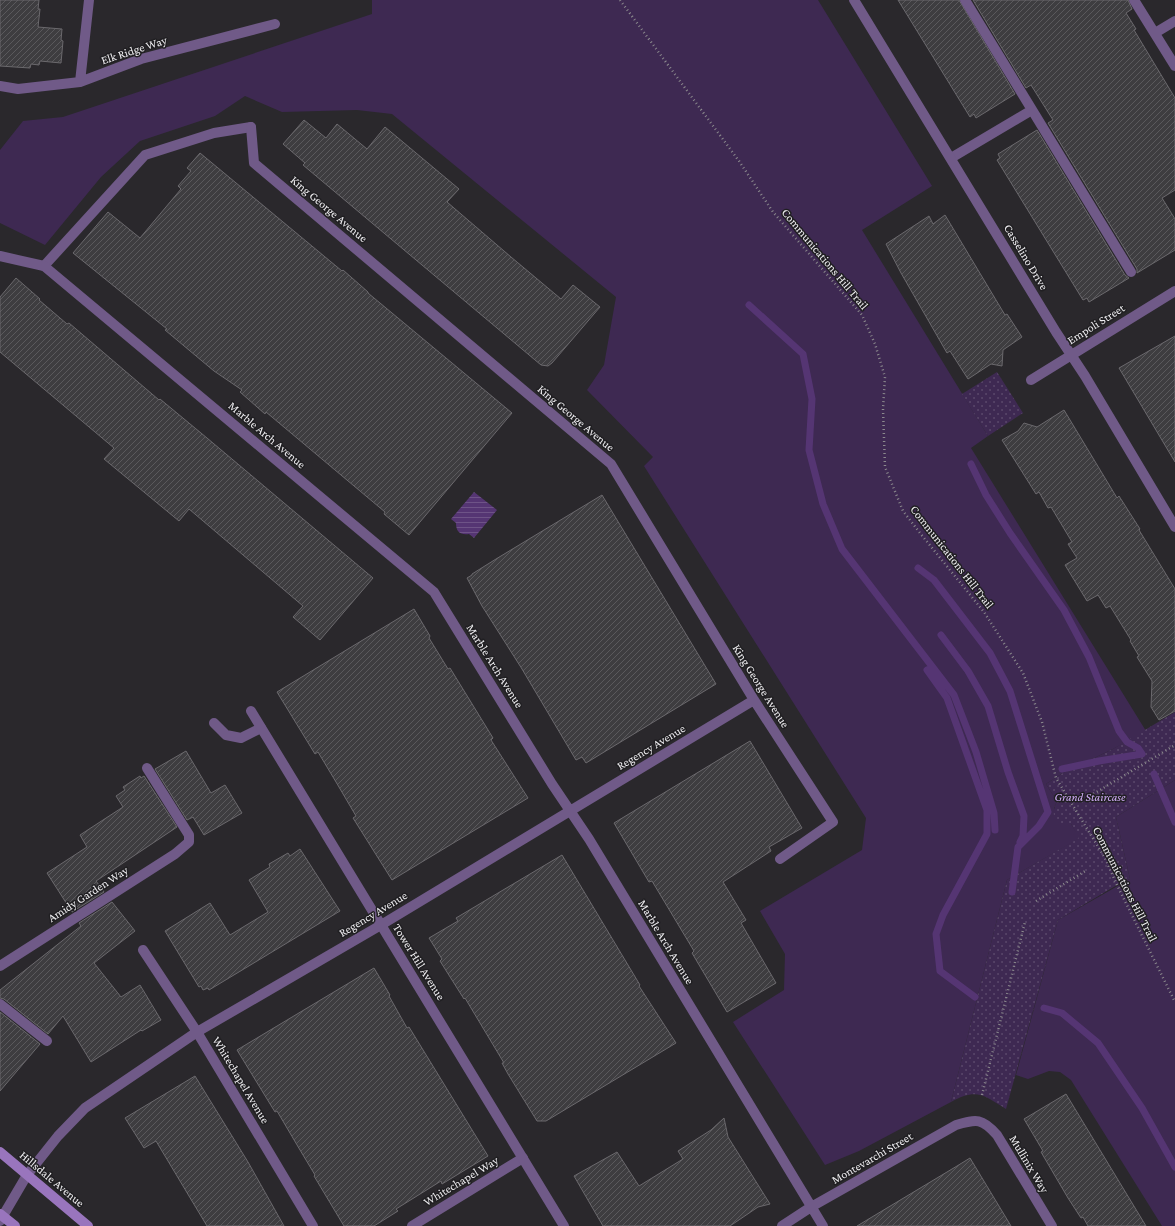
<svg xmlns="http://www.w3.org/2000/svg" width="1175" height="1226" viewBox="0 0 1175 1226" font-family="'Crimson Pro',serif">
<defs>
<pattern id="park-dots" width="8" height="8" patternUnits="userSpaceOnUse"><rect width="8" height="8" fill="#3e2952"/><path d="M2 2h.1M6 6h.1" fill="none" stroke="#5a486b" stroke-width="1.8" stroke-linecap="round"/></pattern>
<pattern id="water-rules" width="6" height="5" patternUnits="userSpaceOnUse"><rect width="6" height="5" fill="#553573"/><path d="M0 2.5h6" fill="none" stroke="#6e5387"/></pattern>
<pattern id="building-hatch" width="6" height="6" patternUnits="userSpaceOnUse"><rect width="6" height="6" fill="#3e3d40"/><path d="M-1 1l2-2M0 6l6-6M5 7l2-2" fill="none" stroke="#5a595c"/></pattern>
</defs>
<rect width="100%" height="100%" fill="#2a282c"/>
<path fill="#3e2952" d="M 372,0 L 818,0 L 932,186 L 862,230 L 988,436 L 971,448 L 1146,731 L 1113,749 L 1063,773 L 1046,784 L 1057,801 L 1054,808 L 1054,815 L 1071,824 L 1080,838 L 1007,880 L 951,1102 L 859,1151 L 825,1165 L 733,1022 L 784,990 L 785,954 L 760,911 L 862,850 L 866,818 L 644,466 L 653,457 L 587,390 L 604,365 L 616,297 L 392,114 L 357,110 L 282,112 L 245,96 L 215,116 L 140,141 L 101,177 L 45,245 L 0,223 L 0,150 L 23,121 L 63,117 L 372,14 Z
M 1175,780 L 1175,1226 L 1162,1226 L 1071,1080 L 1060,1072 L 1049,1071 L 1028,1079 L 1016,1075 L 1058,920 L 1130,879 L 1116,817 Z"/>
<path fill="url(#park-dots)" d="M 997,372 L 1023,413 L 988,436 L 962,394 Z
M 1175,712 L 1175,780 L 1116,817 L 1130,879 L 1117,885 L 1058,920 L 1006,1109 C 983,1095 977,1088 951,1102 L 1007,880 L 1079,838 L 1071,824 C 1054,827 1050,815 1057,801 L 1046,784 L 1063,773 L 1113,749 Z"/>
<path fill="url(#water-rules)" d="M 474,492 L 497,510 L 474,538 L 469,534 C 460,535 456,532 456,523 L 451,519 Z"/>
<g fill="none" stroke-linecap="round" stroke-linejoin="round">
<path stroke="#553573" stroke-width="7" d="M 749,305 L 803,354 L 812,399 L 809,450 L 823,504 L 842,549 L 954,695 L 976,752 L 994,813 L 995,830
M 971,464 L 986,495 L 1010,533 L 1064,610 L 1089,657 L 1119,731 L 1127,742 L 1138,748 L 1142,754 L 1099,761 L 1062,769
M 918,568 L 934,580 L 990,653 L 1010,691 L 1048,812 L 1039,826 L 1018,847 L 1012,892
M 941,635 L 968,671 L 988,706 L 1008,772 L 1024,816 L 1023,836 L 1020,842
M 927,670 L 947,698 L 987,810 L 987,834 L 943,915 L 936,934 L 940,971 L 975,997
M 1154,774 L 1175,822
M 1044,1008 L 1062,1013 L 1098,1043 L 1142,1108 L 1175,1167"/>
</g>
<path fill="url(#building-hatch)" stroke="#6b696d" d="M 0,0 L 39,0 L 38,9 L 40,9 L 38,27 L 62,29 L 61,40 L 63,41 L 61,63 L 40,61 L 39,65 L 31,64 L 30,68 L 0,66 Z
M 898,0 L 959,0 L 1015,94 L 976,118 L 974,114 L 970,117 Z
M 973,0 L 1128,0 L 1132,9 L 1126,13 L 1136,29 L 1134,30 L 1175,98 L 1175,190 L 1162,198 L 1175,219 L 1175,250 L 1137,273 L 1137,269 L 1048,123 L 1053,120 L 1031,85 L 1026,88 Z
M 304,120 L 326,138 L 337,124 L 367,149 L 385,127 L 459,189 L 447,202 L 511,257 L 561,299 L 573,285 L 600,307 L 552,363 L 548,366 L 541,365 L 303,165 L 305,163 L 283,144 Z
M 1037,130 L 1125,275 L 1129,278 L 1089,302 L 1087,298 L 1083,300 L 997,160 L 1000,158 L 998,154 Z
M 200,153 L 342,271 L 343,270 L 368,292 L 368,293 L 512,413 L 409,535 L 384,514 L 385,512 L 266,412 L 265,414 L 240,392 L 242,390 L 214,371 L 165,330 L 167,329 L 73,253 L 108,212 L 140,238 L 181,189 L 178,186 L 191,171 L 187,168 Z
M 945,215 L 1005,315 L 1007,314 L 1022,337 L 1003,350 L 1002,366 L 991,364 L 968,379 L 950,351 L 947,353 L 901,273 L 886,244 L 929,216 L 933,224 Z
M 16,278 L 40,299 L 39,300 L 67,324 L 69,323 L 159,400 L 160,399 L 207,438 L 373,578 L 320,640 L 293,617 L 303,606 L 189,509 L 179,521 L 104,459 L 114,448 L 0,352 L 0,297 Z
M 1175,336 L 1175,462 L 1119,368 Z
M 1064,410 L 1108,483 L 1117,498 L 1119,496 L 1140,529 L 1139,530 L 1175,589 L 1175,711 L 1159,720 L 1151,707 L 1152,681 L 1137,657 L 1139,656 L 1130,641 L 1131,640 L 1110,606 L 1106,608 L 1098,595 L 1087,601 L 1065,565 L 1077,558 L 1068,544 L 1072,542 L 1051,507 L 1048,508 L 1039,492 L 1036,494 L 1002,440 L 1018,431 L 1024,423 L 1037,427 Z
M 602,495 L 716,684 L 586,763 L 582,757 L 576,760 L 522,669 L 482,606 L 467,578 L 472,575 L 472,574 L 496,559 Z
M 414,609 L 430,636 L 429,638 L 448,669 L 450,668 L 493,738 L 491,740 L 528,798 L 392,880 L 353,818 L 356,816 L 336,782 L 318,752 L 315,754 L 277,692 Z
M 750,741 L 802,828 L 769,847 L 771,851 L 723,882 L 746,920 L 741,923 L 776,983 L 727,1012 L 692,953 L 694,951 L 652,881 L 649,882 L 614,823 Z
M 186,751 L 211,793 L 225,785 L 242,813 L 204,835 L 193,817 L 187,820 L 155,769 Z
M 140,776 L 141,778 L 144,776 L 177,827 L 96,881 L 104,892 L 72,912 L 47,873 L 87,847 L 80,835 L 123,807 L 116,796 L 125,790 L 123,787 Z
M 300,849 L 340,911 L 209,990 L 208,988 L 203,990 L 201,986 L 199,987 L 165,931 L 210,903 L 230,935 L 268,912 L 249,880 L 270,867 L 269,864 L 288,853 L 290,856 Z
M 562,855 L 640,985 L 639,986 L 676,1043 L 546,1121 L 537,1121 L 508,1074 L 502,1063 L 504,1063 L 465,998 L 464,999 L 440,961 L 442,959 L 429,938 L 458,921 L 456,918 Z
M 112,902 L 135,931 L 94,963 L 121,997 L 140,985 L 161,1020 L 142,1031 L 141,1030 L 91,1062 L 63,1016 L 48,1034 L 4,999 L 0,998 L 0,990 L 81,926 L 79,923 Z
M 374,968 L 390,995 L 389,996 L 407,1028 L 409,1027 L 488,1156 L 442,1184 L 441,1181 L 396,1209 L 398,1211 L 374,1226 L 344,1226 L 314,1176 L 315,1175 L 300,1150 L 277,1111 L 275,1112 L 237,1050 Z
M 0,1012 L 40,1044 L 0,1091 Z
M 195,1076 L 248,1162 L 284,1226 L 207,1226 L 156,1141 L 144,1148 L 125,1118 Z
M 1066,1094 L 1146,1226 L 1088,1226 L 1083,1217 L 1081,1218 L 1068,1198 L 1041,1152 L 1043,1151 L 1024,1119 Z
M 724,1118 L 728,1137 L 770,1204 L 758,1207 L 730,1226 L 603,1226 L 574,1176 L 617,1152 L 639,1186 L 683,1159 L 678,1151 L 711,1130 Z
M 970,1158 L 1011,1226 L 857,1226 L 957,1166 Z"/>
<g fill="none" stroke-linecap="round" stroke-linejoin="round">
<path stroke="#8b898d" stroke-width="2.5" stroke-dasharray="1 3" stroke-linecap="butt" d="M 620,0 L 739,161 L 773,212 L 862,315 L 875,344 L 885,377 L 883,409 L 885,467 L 903,511 L 920,533 L 984,612 L 1023,673 L 1042,722 L 1056,778 L 1105,858 L 1117,885 L 1175,1002
M 1090,796 L 1175,745
M 1036,901 L 1087,870
M 982,1095 L 1025,922"/>
<path stroke="#705a88" stroke-width="10" d="M 965,0 L 1131,272
M 1134,0 L 1175,66
M 1155,33 L 1175,21
M 80,82 L 89,0
M 0,86 L 18,89 L 80,82 L 141,59 L 275,24
M 951,158 L 1032,110
M 44,266 L 145,155 L 214,133 L 251,127
M 214,723 L 226,735 L 241,738 L 261,728
M 0,966 L 175,854 L 189,842 L 189,835 L 147,768
M 0,1004 L 47,1041
M 412,1226 L 523,1158"/>
<path stroke="#705a88" stroke-width="10" d="M 854,0 L 1056,332 L 1085,376 L 1175,527
M 251,127 L 254,163 L 611,464 L 754,700 L 833,822 L 780,859
M 0,256 L 44,266 L 434,592 L 552,784 L 589,839 L 823,1226
M 1031,380 L 1175,291
M 251,711 L 564,1226
M 143,950 L 197,1032 L 313,1226
M 0,1221 L 27,1175 L 58,1136 L 85,1108 L 197,1032 L 381,925 L 754,700
M 782,1226 L 811,1207 L 956,1125 C 977,1119 982,1118 997,1135 L 1052,1226"/>
<path stroke="#9975bd" stroke-width="10" d="M 0,1152 L 88,1226
M 0,1214 L 15,1226"/>
</g>
<g text-anchor="middle" stroke-width="3" stroke-linejoin="round" paint-order="stroke">
<g font-size="12" fill="#efeef1" stroke="#201f22">
<text transform="translate(134 50) rotate(-18)" y="4">Elk Ridge Way</text>
<text transform="translate(329 209) rotate(40)" y="4">King George Avenue</text>
<text transform="translate(1026 257) rotate(59)" y="4">Casselino Drive</text>
<text transform="translate(825 259) rotate(50)" y="4">Communications Hill Trail</text>
<text transform="translate(1096 324) rotate(-32)" y="4">Empoli Street</text>
<text transform="translate(576 418) rotate(40)" y="4">King George Avenue</text>
<text transform="translate(267 435) rotate(40)" y="4">Marble Arch Avenue</text>
<text transform="translate(952 557) rotate(52)" y="4">Communications Hill Trail</text>
<text transform="translate(495 666) rotate(58)" y="4">Marble Arch Avenue</text>
<text transform="translate(761 686) rotate(58)" y="4">King George Avenue</text>
<text transform="translate(651 747) rotate(-31)" y="4">Regency Avenue</text>
<text transform="translate(1125 884) rotate(63)" y="4">Communications Hill Trail</text>
<text transform="translate(88 894) rotate(-33)" y="4">Amidy Garden Way</text>
<text transform="translate(373 914) rotate(-31)" y="4">Regency Avenue</text>
<text transform="translate(666 942) rotate(59)" y="4">Marble Arch Avenue</text>
<text transform="translate(419 962) rotate(58)" y="4">Tower Hill Avenue</text>
<text transform="translate(241 1080) rotate(59)" y="4">Whitechapel Avenue</text>
<text transform="translate(872 1158) rotate(-30)" y="4">Montevarchi Street</text>
<text transform="translate(1029 1164) rotate(59)" y="4">Mullinix Way</text>
<text transform="translate(52 1179) rotate(40)" y="4">Hillsdale Avenue</text>
<text transform="translate(461 1181) rotate(-31)" y="4">Whitechapel Way</text>
</g>
<g font-size="12" font-style="italic" fill="#d0acf6" stroke="#201f22">
<text x="1090" y="801">Grand Staircase</text>
</g>
</g>
</svg>
